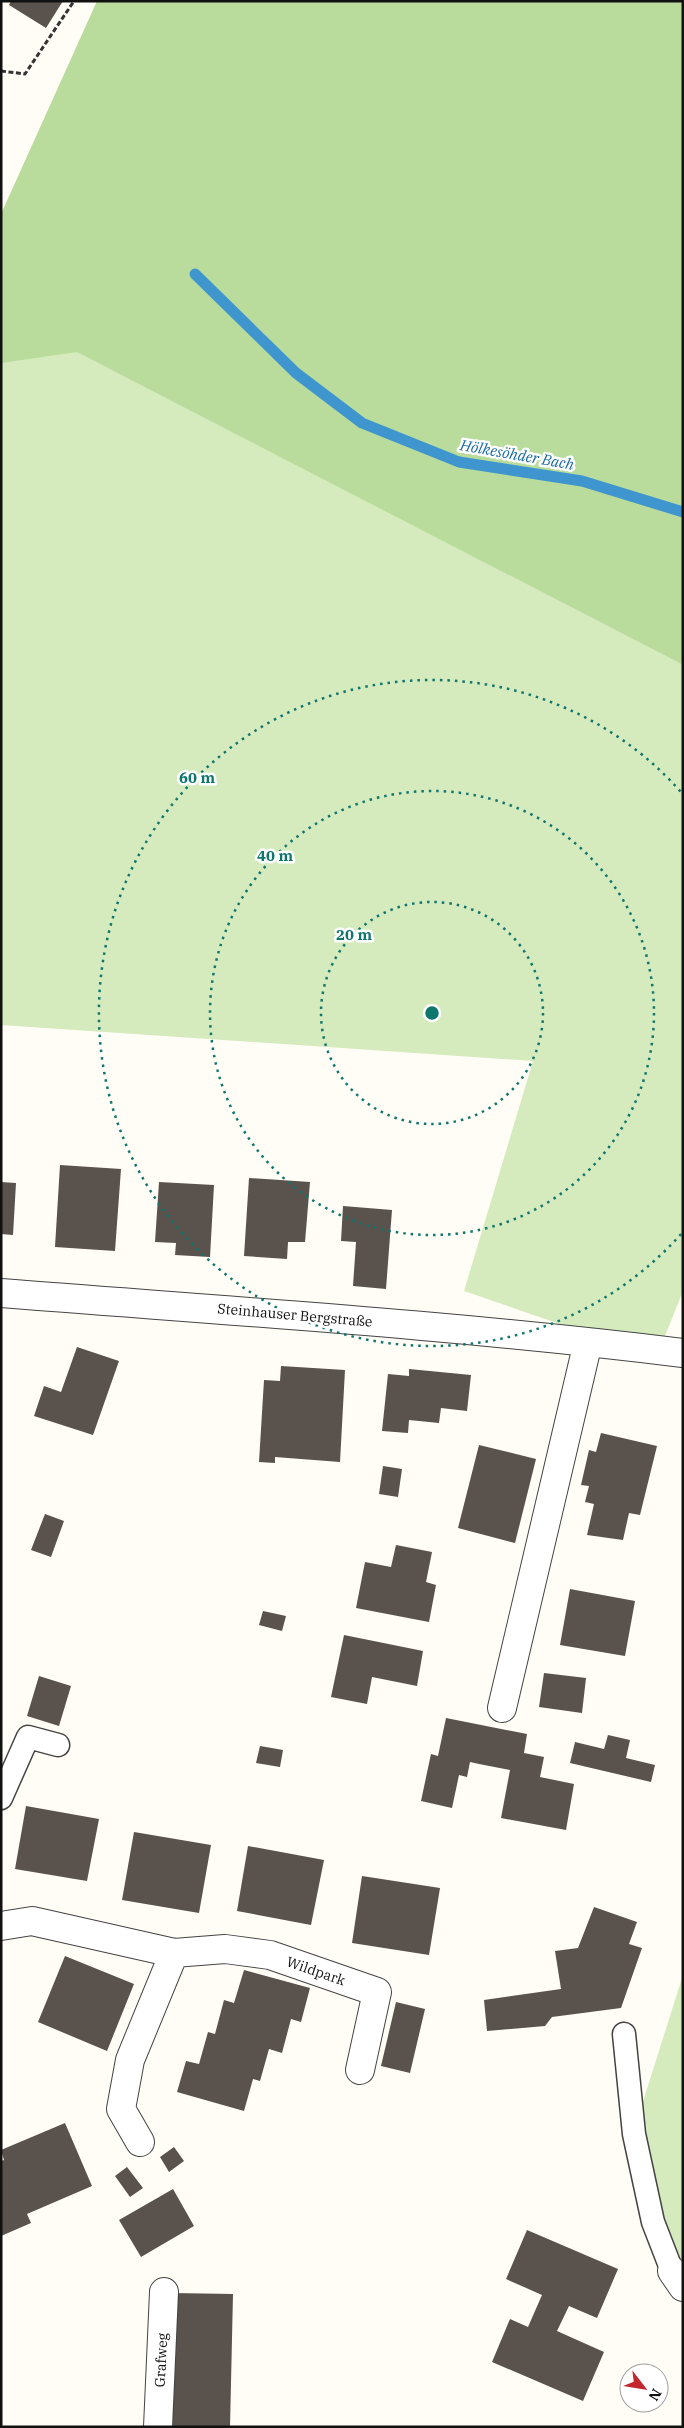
<svg xmlns="http://www.w3.org/2000/svg" width="684" height="2428" viewBox="0 0 684 2428" font-family="'IBM Plex Serif',serif">
<rect width="100%" height="100%" fill="#fffdf5"/>
<path fill="#d5ebbd" d="M 75,350 L 683,665 L 683,1291 L 663,1341 L 589,1334 L 464,1291 L 533,1061 L 1,1025 L 1,362 Z
M 682,1978 L 683,1978 L 683,2273 L 656,2222 L 634,2130 Z"/>
<path fill="#b9dc9c" d="M 97,1 L 683,1 L 683,665 L 77,352 L 1,363 L 1,214 Z"/>
<g fill="none" stroke-linecap="round" stroke-linejoin="round">
<path stroke="#3f96cf" stroke-width="11" d="M 195,274 L 296,373 L 362,423 L 459,462 L 582,481 L 683,512"/>
</g>
<path fill="#5a524d" d="M 11,1 L 63,1 L 46,28 L 9,5 Z
M 60,1165 L 121,1169 L 115,1251 L 55,1247 Z
M 249,1178 L 310,1182 L 305,1242 L 288,1242 L 287,1259 L 244,1256 Z
M 1,1182 L 16,1183 L 13,1235 L 1,1234 Z
M 159,1182 L 214,1185 L 210,1257 L 175,1255 L 176,1243 L 155,1242 Z
M 343,1206 L 392,1210 L 386,1289 L 353,1286 L 356,1242 L 341,1241 Z
M 77,1347 L 119,1361 L 93,1435 L 34,1416 L 44,1386 L 61,1392 Z
M 281,1366 L 345,1370 L 340,1462 L 275,1457 L 275,1463 L 259,1462 L 264,1380 L 280,1381 Z
M 409,1369 L 471,1375 L 467,1411 L 441,1408 L 439,1423 L 409,1420 L 408,1433 L 382,1431 L 388,1374 L 409,1376 Z
M 601,1433 L 657,1446 L 640,1515 L 629,1513 L 623,1540 L 587,1535 L 594,1504 L 585,1502 L 589,1486 L 581,1485 L 589,1450 L 596,1452 Z
M 479,1445 L 536,1459 L 515,1543 L 458,1528 Z
M 383,1466 L 402,1469 L 398,1497 L 379,1494 Z
M 45,1514 L 64,1521 L 51,1557 L 31,1550 Z
M 396,1545 L 432,1552 L 426,1582 L 436,1585 L 429,1622 L 356,1608 L 365,1562 L 391,1567 Z
M 570,1589 L 635,1601 L 625,1656 L 560,1645 Z
M 263,1611 L 286,1616 L 282,1631 L 259,1625 Z
M 344,1635 L 423,1651 L 417,1686 L 372,1677 L 367,1704 L 331,1697 Z
M 544,1673 L 586,1678 L 582,1713 L 539,1707 Z
M 39,1676 L 71,1686 L 59,1726 L 27,1716 Z
M 446,1718 L 527,1734 L 524,1753 L 544,1757 L 540,1777 L 574,1784 L 566,1830 L 501,1818 L 510,1770 L 479,1764 L 470,1762 L 467,1777 L 459,1775 L 452,1808 L 421,1801 L 431,1754 L 438,1756 Z
M 608,1735 L 630,1740 L 626,1758 L 655,1765 L 651,1782 L 570,1763 L 575,1742 L 604,1749 Z
M 260,1746 L 283,1750 L 280,1767 L 256,1763 Z
M 26,1806 L 99,1819 L 87,1881 L 15,1869 Z
M 134,1832 L 211,1845 L 199,1913 L 122,1900 Z
M 248,1846 L 324,1860 L 311,1925 L 237,1911 Z
M 362,1876 L 440,1888 L 429,1955 L 352,1943 Z
M 594,1907 L 637,1922 L 629,1944 L 642,1948 L 621,2008 L 552,2017 L 545,2026 L 487,2031 L 484,2000 L 561,1989 L 555,1951 L 578,1948 Z
M 65,1956 L 134,1984 L 107,2051 L 38,2022 Z
M 244,1970 L 310,1988 L 301,2022 L 291,2019 L 282,2053 L 269,2049 L 260,2081 L 253,2079 L 244,2111 L 177,2092 L 186,2061 L 199,2064 L 208,2032 L 215,2034 L 224,2000 L 234,2003 Z
M 396,2002 L 425,2009 L 410,2073 L 381,2066 Z
M 65,2123 L 92,2186 L 27,2214 L 31,2223 L 1,2236 L 1,2161 L 4,2160 L 1,2150 Z
M 174,2147 L 184,2161 L 169,2172 L 160,2157 Z
M 127,2167 L 143,2188 L 130,2197 L 115,2176 Z
M 173,2189 L 194,2226 L 141,2257 L 119,2220 Z
M 527,2230 L 618,2269 L 597,2318 L 569,2306 L 557,2331 L 604,2352 L 583,2401 L 492,2362 L 510,2319 L 528,2327 L 542,2295 L 506,2279 Z
M 172,2293 L 233,2294 L 230,2427 L 169,2427 Z"/>
<g fill="none" stroke-linecap="round" stroke-linejoin="round">
<defs>
<path id="lane" d="M 1,1798 L 28,1737 L 58,1745
M 624,2034 L 634,2134 L 653,2222 L 672,2271"/>
<path id="street" d="M 1,1293 C 229,1311 456,1325 683,1353
M 502,1708 L 588,1342
M 1,1926 L 32,1921 L 174,1953 L 225,1949 L 270,1955 L 377,1992 L 360,2070
M 140,2142 L 121,2109 L 130,2060 L 174,1953
M 672,2271 L 683,2287
M 158,2427 L 164,2292"/>
</defs>
<use href="#lane" stroke="#444" stroke-width="25"/>
<use href="#street" stroke="#444" stroke-width="30"/>
<path stroke="#333" stroke-width="3" stroke-dasharray="5 2.5" stroke-linecap="butt" d="M 1,71 L 25,74 L 74,1"/>
<use href="#lane" stroke="#fff" stroke-width="22"/>
<use href="#street" stroke="#fff" stroke-width="28"/>
</g>
<g fill="none" stroke="#0f766e" stroke-width="2.5" stroke-dasharray="2.5 5">
<circle cx="432" cy="1013" r="111"/>
<circle cx="432" cy="1013" r="222"/>
<path d="M681 1234A333 333 0 1 1 681 792"/>
</g>
<g text-anchor="middle" stroke-width="5" stroke-linejoin="round" paint-order="stroke">
<g font-size="14" fill="#111" stroke="#fff">
<text transform="translate(295 1315) rotate(5)" y="5">Steinhauser Bergstraße</text>
<text transform="translate(316 1971) rotate(19)" y="5">Wildpark</text>
<text transform="translate(161 2360) rotate(-87)" y="5">Grafweg</text>
</g>
<g font-size="15" font-style="italic" fill="#1768a6" stroke="#fff">
<text transform="translate(517 455) rotate(10)" y="5">Hölkesöhder Bach</text>
</g>
</g>
<circle cx="432" cy="1013" r="8" fill="#0f766e" stroke="#fff" stroke-width="2.5"/>
<g font-size="15" text-anchor="middle" font-weight="bold" fill="#0f766e" stroke="#fff" stroke-width="5" stroke-linejoin="round" paint-order="stroke">
<text x="197" y="783">60 m</text>
<text x="275" y="861">40 m</text>
<text x="354" y="940">20 m</text>
</g>
<rect width="684" height="2428" fill="none" stroke="#111111" stroke-width="5"/>
<g transform="translate(644 2388) rotate(121)"><circle r="24" fill="#ffffff" stroke="#a0a0a0"/>
<path d="M0-4L9 19L0 12L-9 19Z" fill="#c4262e"/>
<text y="-8" font-size="14" font-weight="bold" text-anchor="middle" fill="#111111">N</text>
</g>
</svg>
